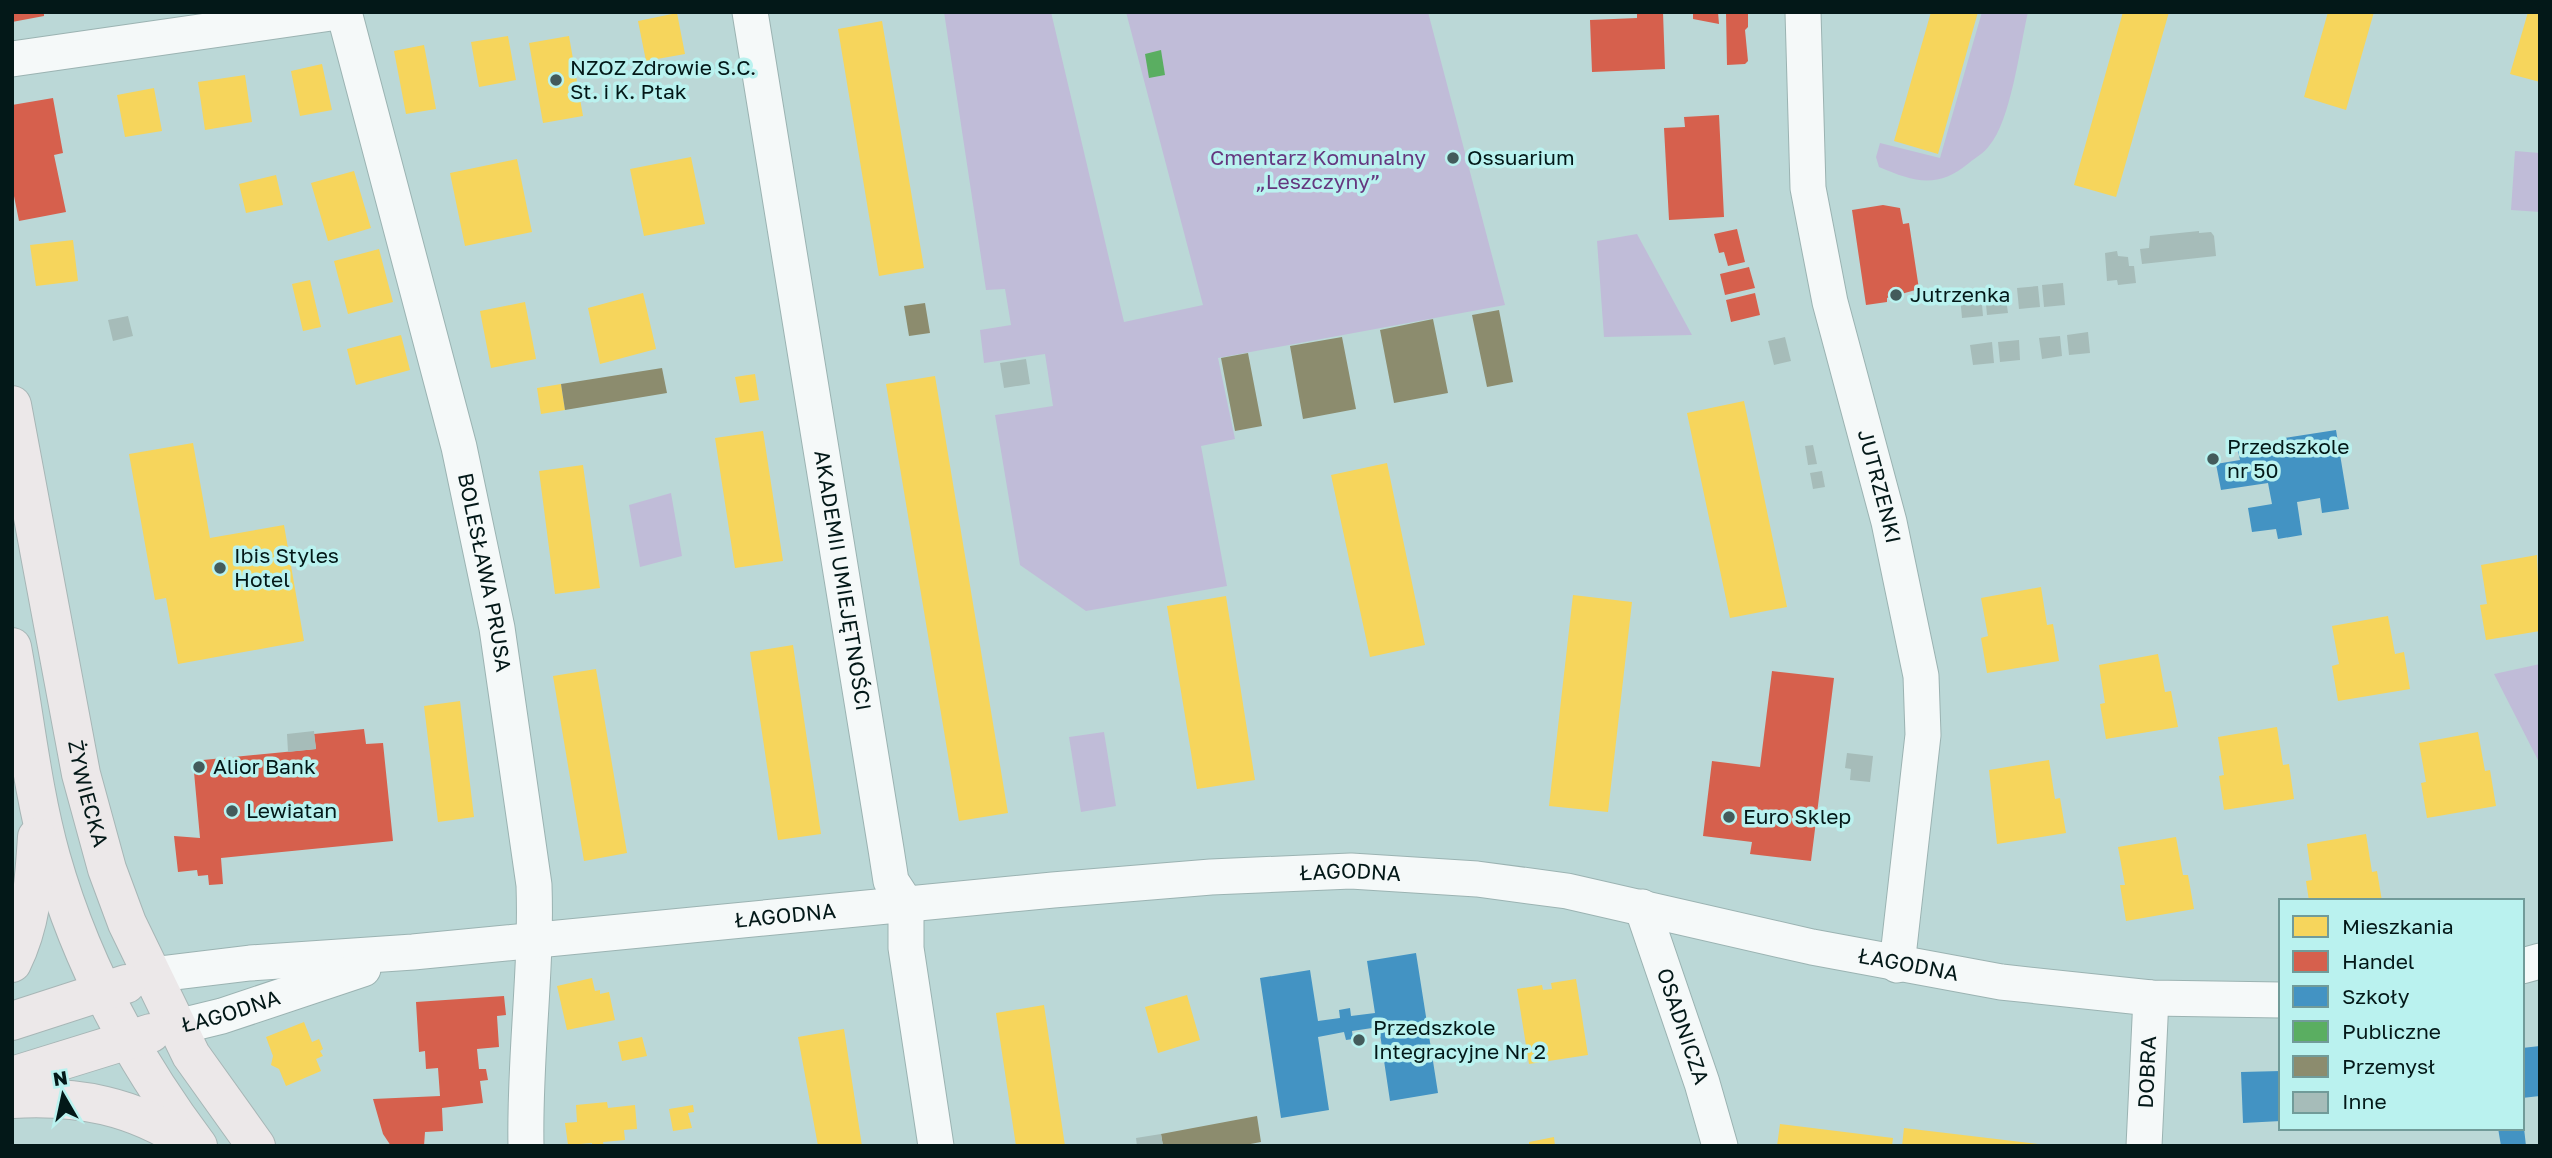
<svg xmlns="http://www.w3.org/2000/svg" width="2552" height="1158" viewBox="0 0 2552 1158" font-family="'Golos Text',sans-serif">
<rect width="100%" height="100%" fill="#bbd8d7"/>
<path fill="#c0bcd8" d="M 944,12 L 1051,12 L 1124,322 L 1203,305 L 1126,12 L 1428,12 L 1505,305 L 1218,358 L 1235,439 L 1201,446 L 1227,586 L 1086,611 L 1020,565 L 995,415 L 1053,406 L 1045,354 L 984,363 L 980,330 L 1011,325 L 1005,289 L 986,290 Z
M 1982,12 L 2028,12 C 2020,46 2011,121 1989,146 C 1984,153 1975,158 1969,163 C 1938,189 1914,182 1879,167 L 1876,157 L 1880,143 L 1940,158 Z
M 2515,151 L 2540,153 L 2540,212 L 2511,210 Z
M 1637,234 L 1692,335 L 1604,337 L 1597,241 Z
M 671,493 L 682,556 L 640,567 L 629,505 Z
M 2540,664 L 2540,764 L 2494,674 Z
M 1104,732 L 1116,806 L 1081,812 L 1069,737 Z"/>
<path fill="#f6d55c" d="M 1931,12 L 1978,12 L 1938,154 L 1894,141 Z
M 2123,12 L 2169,12 L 2116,197 L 2074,185 Z
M 2328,12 L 2374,12 L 2346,110 L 2304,97 Z
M 2528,12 L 2540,12 L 2540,82 L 2510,74 Z
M 677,13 L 685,54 L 646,61 L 638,21 Z
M 882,21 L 924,268 L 879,276 L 838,29 Z
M 508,36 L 516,80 L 479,87 L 471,42 Z
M 569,36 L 583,116 L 543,123 L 529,43 Z
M 424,45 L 436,109 L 406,114 L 394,51 Z
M 322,64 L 332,110 L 300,116 L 291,71 Z
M 245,75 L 252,122 L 205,130 L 198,82 Z
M 154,88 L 162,131 L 125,137 L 117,95 Z
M 691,157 L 705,224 L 644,236 L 630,169 Z
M 517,159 L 532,232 L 465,246 L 450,173 Z
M 354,171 L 371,228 L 328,241 L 311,183 Z
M 276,175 L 283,205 L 246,213 L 239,184 Z
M 73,240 L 78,281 L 36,286 L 30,245 Z
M 379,249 L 393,302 L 348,314 L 334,261 Z
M 310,280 L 321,327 L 303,331 L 292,284 Z
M 643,293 L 656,349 L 600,364 L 588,308 Z
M 525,302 L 536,359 L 491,368 L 480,311 Z
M 401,335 L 410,370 L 356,385 L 347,349 Z
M 755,374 L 759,400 L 740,403 L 735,377 Z
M 935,376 L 1008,813 L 959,821 L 886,384 Z
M 561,384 L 565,410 L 541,414 L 537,388 Z
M 1744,401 L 1787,607 L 1730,618 L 1687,413 Z
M 763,431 L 783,561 L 735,568 L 715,438 Z
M 193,443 L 210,538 L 284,525 L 304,641 L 178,664 L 166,598 L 155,600 L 129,454 Z
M 1387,463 L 1425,645 L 1370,657 L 1331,475 Z
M 583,465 L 600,588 L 555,594 L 539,471 Z
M 2537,555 L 2540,631 L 2486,640 L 2480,605 L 2487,604 L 2481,565 Z
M 2041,587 L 2047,625 L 2053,624 L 2059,661 L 1987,673 L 1981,638 L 1988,636 L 1981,598 Z
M 1573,595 L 1632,602 L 1608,812 L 1549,806 Z
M 1226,596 L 1255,780 L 1197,789 L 1167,606 Z
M 2388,616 L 2395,654 L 2404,652 L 2410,689 L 2338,701 L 2332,666 L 2339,664 L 2332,626 Z
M 793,645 L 821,834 L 778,840 L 750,652 Z
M 2158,654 L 2165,692 L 2171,691 L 2178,727 L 2106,739 L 2100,704 L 2105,703 L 2099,665 Z
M 596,669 L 627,853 L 584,861 L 553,676 Z
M 460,701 L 474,817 L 438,822 L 424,706 Z
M 2277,727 L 2283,765 L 2289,764 L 2294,799 L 2224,810 L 2219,776 L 2224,775 L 2218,737 Z
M 2478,732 L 2485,771 L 2490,770 L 2496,806 L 2427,818 L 2421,783 L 2426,782 L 2419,743 Z
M 2049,760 L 2055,799 L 2060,798 L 2066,833 L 1997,844 L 1989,770 Z
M 2366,834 L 2372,872 L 2377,871 L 2382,901 L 2309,901 L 2306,881 L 2312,880 L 2307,844 Z
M 2176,837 L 2183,875 L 2188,875 L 2194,909 L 2126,921 L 2120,885 L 2125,885 L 2118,847 Z
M 592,978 L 595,991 L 600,990 L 600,994 L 609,992 L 615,1020 L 567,1030 L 557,986 Z
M 1576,979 L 1588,1055 L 1529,1064 L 1517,989 L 1542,985 L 1543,990 L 1552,989 L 1551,983 Z
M 1187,995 L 1200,1040 L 1158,1053 L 1145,1007 Z
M 1044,1005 L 1065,1146 L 1016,1146 L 996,1013 Z
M 304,1022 L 312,1042 L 319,1039 L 323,1049 L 320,1051 L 323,1056 L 316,1059 L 321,1071 L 286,1086 L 279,1069 L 271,1065 L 273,1056 L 266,1037 Z
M 844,1029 L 862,1146 L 818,1146 L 798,1037 Z
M 642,1037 L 647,1056 L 622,1061 L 618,1042 Z
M 607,1102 L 608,1108 L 635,1105 L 637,1129 L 624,1130 L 625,1140 L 603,1142 L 604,1146 L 592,1146 L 592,1143 L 568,1145 L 565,1123 L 577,1122 L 576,1105 Z
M 693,1105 L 694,1112 L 688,1113 L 692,1128 L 673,1131 L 669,1109 Z
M 1780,1124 L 1893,1138 L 1892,1146 L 1777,1146 Z
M 1904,1128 L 2038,1144 L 2037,1146 L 1902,1146 Z
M 1554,1137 L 1555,1146 L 1529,1146 L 1529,1142 Z"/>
<path fill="#d6604d" d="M 12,12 L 44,12 L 44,16 L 12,22 Z
M 1637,12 L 1663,12 L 1665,69 L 1592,72 L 1590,20 L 1637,18 Z
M 1693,12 L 1718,12 L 1719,24 L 1693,19 Z
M 1726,12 L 1748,12 L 1748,27 L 1745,30 L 1748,61 L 1745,64 L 1727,65 Z
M 53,98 L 63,153 L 54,155 L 66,212 L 19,221 L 12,186 L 12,105 Z
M 1719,115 L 1724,217 L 1669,220 L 1664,128 L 1685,127 L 1684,117 Z
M 1883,205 L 1900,208 L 1903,224 L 1909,223 L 1919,289 L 1887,298 L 1887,302 L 1866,305 L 1852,210 Z
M 1737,229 L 1745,262 L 1728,266 L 1724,252 L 1719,253 L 1714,234 Z
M 1749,267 L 1755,288 L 1725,295 L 1720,274 Z
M 1755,293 L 1760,315 L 1731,322 L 1726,300 Z
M 1772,671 L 1834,678 L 1811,861 L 1750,854 L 1752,842 L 1703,836 L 1712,761 L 1760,767 Z
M 364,729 L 366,744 L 383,743 L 393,841 L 221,858 L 223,884 L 209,885 L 208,875 L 198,876 L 197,870 L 178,872 L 174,836 L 200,838 L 193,761 L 316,749 L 314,734 Z
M 504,996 L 506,1015 L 497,1016 L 499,1047 L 477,1049 L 479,1069 L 486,1069 L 488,1080 L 480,1081 L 483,1103 L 442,1108 L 443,1131 L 425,1132 L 424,1146 L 391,1146 L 383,1134 L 373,1099 L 440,1096 L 438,1068 L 426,1069 L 425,1051 L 419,1052 L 416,1002 Z"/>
<path fill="#4393c3" d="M 2336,430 L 2349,509 L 2322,513 L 2320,498 L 2297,502 L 2302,535 L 2278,539 L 2276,529 L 2252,532 L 2248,508 L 2272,504 L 2268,483 L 2221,490 L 2216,464 L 2240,460 L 2238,451 L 2265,447 L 2267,455 L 2286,452 L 2284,438 Z
M 1416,953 L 1438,1093 L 1390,1101 L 1379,1027 L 1352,1031 L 1353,1039 L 1346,1040 L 1344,1032 L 1318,1037 L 1329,1110 L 1281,1118 L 1260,978 L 1310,970 L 1318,1021 L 1340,1018 L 1339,1010 L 1350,1008 L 1351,1016 L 1375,1013 L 1367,961 Z
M 2540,1046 L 2540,1096 L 2522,1098 L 2522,1048 Z
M 2281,1071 L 2281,1121 L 2243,1123 L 2241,1072 Z
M 2498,1128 L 2524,1128 L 2526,1146 L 2501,1146 Z"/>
<path fill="#5aae61" d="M 1161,50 L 1165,75 L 1149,78 L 1145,54 Z"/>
<path fill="#8c8c6e" d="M 925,303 L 930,333 L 909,336 L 904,306 Z
M 1499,310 L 1513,382 L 1487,387 L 1472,315 Z
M 1433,319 L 1448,393 L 1394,403 L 1380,330 Z
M 1342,337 L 1356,409 L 1303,419 L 1290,346 Z
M 1248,353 L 1262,426 L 1235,431 L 1221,358 Z
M 662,368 L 667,393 L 565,410 L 561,384 Z
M 1257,1116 L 1261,1142 L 1240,1146 L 1163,1146 L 1161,1134 Z"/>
<path fill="#a6bcb9" d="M 2199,231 L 2199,233 L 2211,232 L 2214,236 L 2216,256 L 2142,264 L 2140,249 L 2149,248 L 2150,236 Z
M 2117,251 L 2118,256 L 2128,257 L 2129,266 L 2134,266 L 2136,283 L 2118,285 L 2117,280 L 2107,281 L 2105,253 Z
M 2063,283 L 2065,305 L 2044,307 L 2042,285 Z
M 2038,286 L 2040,307 L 2019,309 L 2017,288 Z
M 2005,292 L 2008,313 L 1987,315 L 1985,294 Z
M 1981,294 L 1983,316 L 1962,318 L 1960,296 Z
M 128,316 L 133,336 L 113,341 L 108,320 Z
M 2088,332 L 2090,353 L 2069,355 L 2067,335 Z
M 2060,336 L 2062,356 L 2042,359 L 2039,338 Z
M 1785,337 L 1791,361 L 1774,365 L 1768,341 Z
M 2019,340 L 2020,360 L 2000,362 L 1998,342 Z
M 1992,342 L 1994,363 L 1973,365 L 1970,345 Z
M 1026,359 L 1030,384 L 1004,388 L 1000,363 Z
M 1813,445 L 1817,464 L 1808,465 L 1805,446 Z
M 1822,471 L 1825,487 L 1813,489 L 1810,473 Z
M 314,731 L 316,749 L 288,752 L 287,734 Z
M 1847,753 L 1873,756 L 1870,782 L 1850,780 L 1851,769 L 1845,768 Z
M 1161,1134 L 1163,1146 L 1137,1146 L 1136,1138 Z"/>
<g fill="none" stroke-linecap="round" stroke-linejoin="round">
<defs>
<g id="minor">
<path id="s1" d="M 344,12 L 459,447 L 497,628 L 534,885 C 537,972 524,1059 526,1146"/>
<path id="s2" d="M 750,12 L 886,849 L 891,881 L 906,904 L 906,948 L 936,1146"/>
<path id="s3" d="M 1803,12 L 1808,188 L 1830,302 L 1889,522 L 1921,676 L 1923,735 L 1897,965"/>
<path d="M 12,59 L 338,12"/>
<path id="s4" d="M 1642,907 L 1702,1083 L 1720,1146"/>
<path d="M 2522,966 L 2540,961"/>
<path id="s5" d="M 151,975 L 250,963 L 413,952 L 1053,890 L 1211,877 L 1351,871 L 1477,879 L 1567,891 L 1812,947 L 2001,982 L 2151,998 L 2281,1000"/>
<path id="s6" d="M 177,1027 L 222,1016 L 363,969"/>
<path id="s7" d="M 2144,1146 L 2151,998"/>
</g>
<g id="major">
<path id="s8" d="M 12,405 L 81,774 L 107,869 L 127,923 L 191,1055 L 256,1146"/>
<path d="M 12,647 C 25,717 32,789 51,857 C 81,963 132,1058 198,1146"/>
<path d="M 12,963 C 32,923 34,881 37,837"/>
<path d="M 12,1021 L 126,984"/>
<path d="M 12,1076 L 151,1033"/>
<path d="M 12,1099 C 78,1095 134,1106 189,1143"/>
</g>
</defs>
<use href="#minor" stroke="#9bb3b2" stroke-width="37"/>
<use href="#major" stroke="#a7b6b6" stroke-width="40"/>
<use href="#minor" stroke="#f5f9f9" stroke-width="35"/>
<use href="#major" stroke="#ece8e9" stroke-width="38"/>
</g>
<g fill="#435b5b" stroke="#baf2ef" stroke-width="2.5">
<circle cx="556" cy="80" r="7"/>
<circle cx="1453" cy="158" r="7"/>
<circle cx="1896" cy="295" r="7"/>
<circle cx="2213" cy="459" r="7"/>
<circle cx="220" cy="568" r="7"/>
<circle cx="199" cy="767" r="7"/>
<circle cx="232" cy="811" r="7"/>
<circle cx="1729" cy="817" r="7"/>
<circle cx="1359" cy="1040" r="7"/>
</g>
<g text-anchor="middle" stroke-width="7" stroke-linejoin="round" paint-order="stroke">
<g font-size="21" fill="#031818" stroke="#baf2ef" text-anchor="start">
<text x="570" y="75">NZOZ Zdrowie S.C.<tspan x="570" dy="24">St. i K. Ptak</tspan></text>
<text x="1467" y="165">Ossuarium</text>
<text x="1910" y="302">Jutrzenka</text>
<text x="2227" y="454">Przedszkole<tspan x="2227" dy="24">nr 50</tspan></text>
<text x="234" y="563">Ibis Styles<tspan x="234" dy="24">Hotel</tspan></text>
<text x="213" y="774">Alior Bank</text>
<text x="246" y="818">Lewiatan</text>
<text x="1743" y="824">Euro Sklep</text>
<text x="1373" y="1035">Przedszkole<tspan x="1373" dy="24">Integracyjne Nr 2</tspan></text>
</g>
<g font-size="21" fill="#65387f" stroke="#baf2ef">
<text x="1318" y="165">Cmentarz Komunalny<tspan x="1318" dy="24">„Leszczyny”</tspan></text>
</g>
<g font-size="21" fill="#031818" stroke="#baf2ef">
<text dy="7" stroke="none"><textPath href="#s3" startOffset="483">JUTRZENKI</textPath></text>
<text dy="7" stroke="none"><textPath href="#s1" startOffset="578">BOLESŁAWA PRUSA</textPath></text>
<text dy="7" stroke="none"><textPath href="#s2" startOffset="576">AKADEMII UMIEJĘTNOŚCI</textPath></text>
<text dy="7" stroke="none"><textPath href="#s8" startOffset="396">ŻYWIECKA</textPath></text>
<text dy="7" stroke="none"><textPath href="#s5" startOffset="1204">ŁAGODNA</textPath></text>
<text dy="7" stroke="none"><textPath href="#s5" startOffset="637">ŁAGODNA</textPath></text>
<text dy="7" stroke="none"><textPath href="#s5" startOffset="1771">ŁAGODNA</textPath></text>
<text dy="7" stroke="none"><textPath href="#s6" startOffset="56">ŁAGODNA</textPath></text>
<text dy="7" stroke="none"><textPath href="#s4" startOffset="126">OSADNICZA</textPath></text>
<text dy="7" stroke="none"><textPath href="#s7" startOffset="74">DOBRA</textPath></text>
</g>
</g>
<rect width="2552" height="1158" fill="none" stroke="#031818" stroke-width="28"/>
<rect x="2279" y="899" width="245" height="231" fill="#baf2ef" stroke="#719b99" stroke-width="2"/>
<rect x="2293" y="916" width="35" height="21" fill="#f6d55c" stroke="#719b99" stroke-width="2"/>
<text x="2342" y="934" font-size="21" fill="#031818">Mieszkania</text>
<rect x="2293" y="951" width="35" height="21" fill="#d6604d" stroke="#719b99" stroke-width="2"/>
<text x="2342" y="969" font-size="21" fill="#031818">Handel</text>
<rect x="2293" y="986" width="35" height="21" fill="#4393c3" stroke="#719b99" stroke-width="2"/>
<text x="2342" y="1004" font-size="21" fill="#031818">Szkoły</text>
<rect x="2293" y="1021" width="35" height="21" fill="#5aae61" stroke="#719b99" stroke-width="2"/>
<text x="2342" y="1039" font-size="21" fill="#031818">Publiczne</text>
<rect x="2293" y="1056" width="35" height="21" fill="#8c8c6e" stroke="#719b99" stroke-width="2"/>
<text x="2342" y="1074" font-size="21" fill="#031818">Przemysł</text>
<rect x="2293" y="1092" width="35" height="21" fill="#a6bcb9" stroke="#719b99" stroke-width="2"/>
<text x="2342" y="1109" font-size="21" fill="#031818">Inne</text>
<g transform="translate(63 1095) rotate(351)" stroke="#baf2ef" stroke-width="5" paint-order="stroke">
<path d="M0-5L12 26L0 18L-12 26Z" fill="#031818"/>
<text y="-10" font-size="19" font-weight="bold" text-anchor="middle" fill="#031818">N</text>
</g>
</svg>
